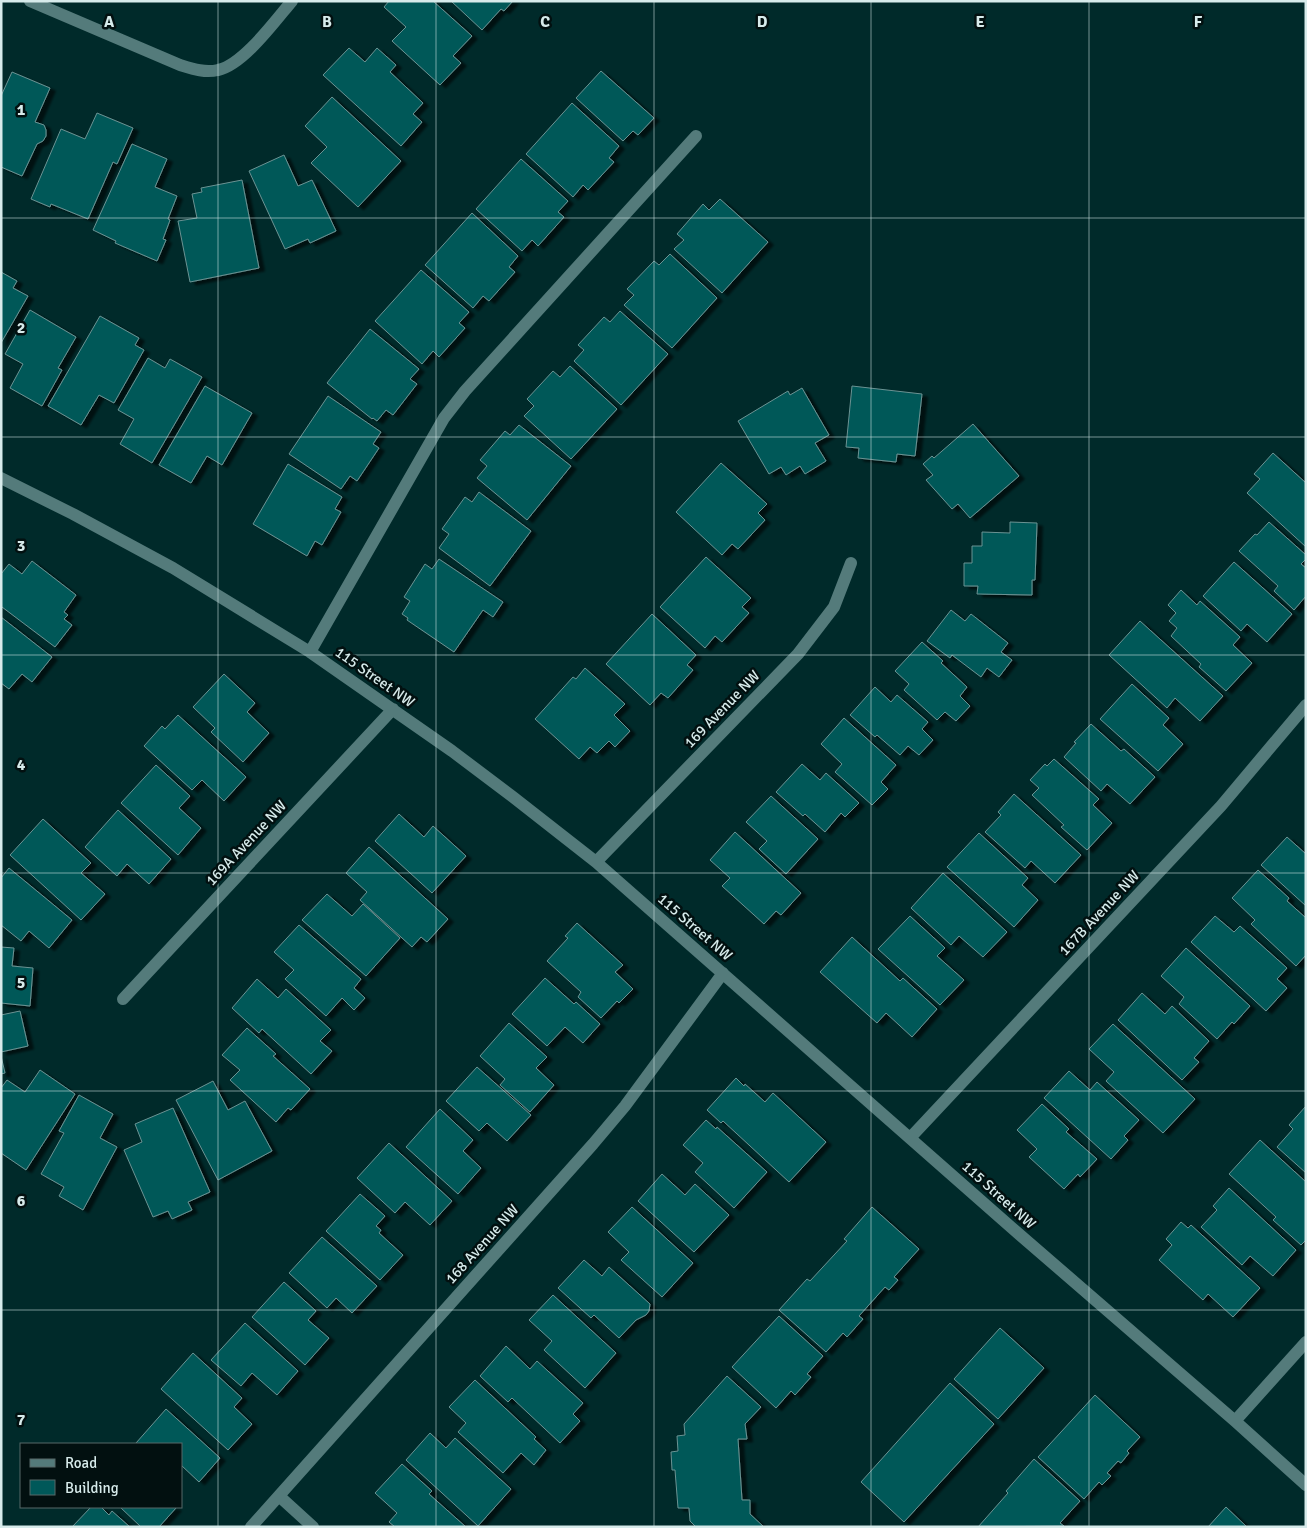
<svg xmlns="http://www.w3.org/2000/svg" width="1307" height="1528" viewBox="0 0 1307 1528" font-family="Signika,sans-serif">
<defs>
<filter id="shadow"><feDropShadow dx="5.5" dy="3" stdDeviation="1" flood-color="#0009"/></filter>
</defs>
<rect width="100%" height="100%" fill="#002a2a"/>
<path fill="#005859" stroke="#6b9393" filter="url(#shadow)" d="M 389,1 L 433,1 L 472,36 L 453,56 L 461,63 L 440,85 L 392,41 L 406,27 L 384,7 Z
M 451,1 L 513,1 L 504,11 L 501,9 L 482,30 Z
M 349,48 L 365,62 L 377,48 L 396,65 L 390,72 L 423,103 L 413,114 L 422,122 L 401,146 L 323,75 Z
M 601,71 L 654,118 L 638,135 L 633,131 L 623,141 L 576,98 Z
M 12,72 L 50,88 L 35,122 L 44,125 L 46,130 L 46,136 L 43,141 L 37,144 L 22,176 L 1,167 L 1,96 Z
M 332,97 L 401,161 L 358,207 L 311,163 L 327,147 L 305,126 Z
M 572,103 L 619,146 L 609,158 L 614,162 L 588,190 L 583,185 L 573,197 L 526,154 Z
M 97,113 L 133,128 L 117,164 L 113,162 L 88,219 L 51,204 L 50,207 L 31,199 L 61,129 L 85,139 Z
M 132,144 L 167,159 L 155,187 L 177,196 L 168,219 L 170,220 L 163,239 L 166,240 L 157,261 L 115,243 L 116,241 L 93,230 Z
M 284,155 L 298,186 L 312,180 L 336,231 L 310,243 L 308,239 L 285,249 L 249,171 Z
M 521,159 L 568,201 L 558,212 L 564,217 L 538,246 L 532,240 L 522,251 L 476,209 Z
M 242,180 L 259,268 L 190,282 L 178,221 L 197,218 L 192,194 L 202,192 L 201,188 Z
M 720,199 L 768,242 L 722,293 L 674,249 L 684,240 L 677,234 L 703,204 L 709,210 Z
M 472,213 L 518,256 L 509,267 L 515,272 L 489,301 L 483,296 L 473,308 L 425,265 Z
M 670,254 L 717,298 L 672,348 L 624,305 L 634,295 L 627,289 L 654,261 L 659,265 Z
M 421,270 L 469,312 L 459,323 L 465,328 L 439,357 L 433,351 L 422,364 L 375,321 Z
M 1,272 L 17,281 L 13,288 L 28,296 L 1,343 Z
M 30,310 L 76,337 L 58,368 L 62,370 L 42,406 L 10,388 L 23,364 L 5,354 Z
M 620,311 L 668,354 L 621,405 L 574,361 L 584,350 L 578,345 L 604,317 L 610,322 Z
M 100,316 L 139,338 L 135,345 L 144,350 L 114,403 L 99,395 L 81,425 L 48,406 Z
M 370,329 L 419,369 L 410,379 L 417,384 L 393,415 L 386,410 L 377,421 L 373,418 L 372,419 L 327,383 Z
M 148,358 L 165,368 L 170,359 L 202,377 L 152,463 L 120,444 L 134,419 L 118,410 Z
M 570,366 L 617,409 L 571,459 L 524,416 L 534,406 L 527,399 L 553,371 L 560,377 Z
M 205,386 L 252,413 L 222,465 L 207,456 L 191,483 L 159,465 Z
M 852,386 L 922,394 L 915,456 L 897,454 L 896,462 L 858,458 L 859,448 L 846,447 Z
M 802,388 L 829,435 L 815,443 L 826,461 L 805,474 L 800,466 L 786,475 L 781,467 L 769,474 L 738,421 L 788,391 L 790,395 Z
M 328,396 L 381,432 L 373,444 L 379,448 L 357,481 L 350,476 L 341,489 L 289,454 Z
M 973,424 L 1019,476 L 970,518 L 958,504 L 952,509 L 926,480 L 933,475 L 923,464 L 932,456 L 934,458 Z
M 519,425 L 571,466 L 527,520 L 477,478 L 487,466 L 480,460 L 505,431 L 510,435 Z
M 1273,453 L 1306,483 L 1306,547 L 1247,493 L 1260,479 L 1254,474 Z
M 721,463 L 767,504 L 758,513 L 765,520 L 738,549 L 732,544 L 722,555 L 676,512 Z
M 288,464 L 342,497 L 335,509 L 341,512 L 322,545 L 315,541 L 307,556 L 253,524 Z
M 479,492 L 531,531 L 490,586 L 439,548 L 449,534 L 442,529 L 465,497 L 472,502 Z
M 1010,522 L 1037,523 L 1035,580 L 1032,580 L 1032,595 L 977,594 L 978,586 L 964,586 L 964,563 L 972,563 L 972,546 L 982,546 L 982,532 L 1010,533 Z
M 1269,522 L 1306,555 L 1306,559 L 1301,564 L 1306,568 L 1306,596 L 1294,610 L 1274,591 L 1278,586 L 1239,551 L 1255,534 L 1257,535 Z
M 706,557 L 751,598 L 742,607 L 749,613 L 722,642 L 715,636 L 705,648 L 660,607 Z
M 439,559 L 503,602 L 493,617 L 483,610 L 454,652 L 407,620 L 408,618 L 402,614 L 410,601 L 404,597 L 425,564 L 432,569 Z
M 32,561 L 76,595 L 64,612 L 68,615 L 64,619 L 72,625 L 55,647 L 2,607 L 1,608 L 1,574 L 9,564 L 22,574 Z
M 1234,562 L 1292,614 L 1267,642 L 1247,624 L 1241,631 L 1203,596 Z
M 1181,590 L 1197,605 L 1200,601 L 1240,637 L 1233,645 L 1252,663 L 1226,691 L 1199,667 L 1201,664 L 1171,636 L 1177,628 L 1169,621 L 1176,613 L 1168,605 Z
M 951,610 L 965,621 L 971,614 L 1008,643 L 1001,652 L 1012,660 L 999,677 L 987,668 L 981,677 L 952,655 L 950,658 L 927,641 Z
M 652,614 L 696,655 L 687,665 L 693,670 L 668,698 L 661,693 L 650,705 L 606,664 Z
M 1,617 L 52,657 L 32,682 L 22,674 L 9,689 L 1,683 Z
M 1140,621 L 1223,696 L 1200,721 L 1175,698 L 1167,708 L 1109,655 Z
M 922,642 L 943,661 L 941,663 L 967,687 L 960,696 L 970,706 L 956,721 L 945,712 L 937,720 L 904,690 L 909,684 L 895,671 Z
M 585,668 L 625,704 L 614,715 L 630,731 L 615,747 L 609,741 L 597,753 L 590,747 L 579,759 L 535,719 L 573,677 L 576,679 Z
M 224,674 L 255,703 L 247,712 L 269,733 L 243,762 L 211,732 L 215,728 L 193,707 Z
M 1132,684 L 1169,718 L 1163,725 L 1183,744 L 1158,771 L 1100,719 Z
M 875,687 L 891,702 L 897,695 L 928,722 L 922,729 L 933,740 L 919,755 L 908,746 L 900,755 L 877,735 L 875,737 L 850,715 Z
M 178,715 L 246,777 L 224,801 L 202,780 L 192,790 L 144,746 L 162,726 L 165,729 Z
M 844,718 L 896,765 L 881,782 L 888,789 L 872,805 L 835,772 L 842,764 L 821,744 Z
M 1091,724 L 1121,751 L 1124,749 L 1155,777 L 1130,804 L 1107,784 L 1101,791 L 1064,757 L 1076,743 L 1074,742 Z
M 1054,759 L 1099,799 L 1093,805 L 1112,823 L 1087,850 L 1061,827 L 1064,825 L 1032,795 L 1039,788 L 1030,780 L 1045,764 L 1047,766 Z
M 802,764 L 820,780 L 826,773 L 859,803 L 845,817 L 841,813 L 825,832 L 805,814 L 803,816 L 776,792 Z
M 156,765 L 190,796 L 179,808 L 201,828 L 178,855 L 121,803 Z
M 1014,794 L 1081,855 L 1055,883 L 1031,861 L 1025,868 L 985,832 L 1001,815 L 998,812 Z
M 771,796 L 818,839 L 786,874 L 759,849 L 767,841 L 746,822 Z
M 118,810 L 171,859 L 149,884 L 127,864 L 117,876 L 85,847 Z
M 399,814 L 424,837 L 433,826 L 466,856 L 432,893 L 375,841 Z
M 43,819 L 91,863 L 81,873 L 105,894 L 81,920 L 10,855 Z
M 735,832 L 801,893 L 781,915 L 776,911 L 764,924 L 722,886 L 730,878 L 710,860 Z
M 979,833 L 1028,878 L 1022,885 L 1038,900 L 1014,927 L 947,867 Z
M 1287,837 L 1306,854 L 1306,906 L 1261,865 Z
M 369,847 L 448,919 L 427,942 L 421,937 L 412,947 L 360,900 L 367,892 L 346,873 Z
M 9,868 L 72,920 L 49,948 L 29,931 L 21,941 L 1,925 L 1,878 Z
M 1258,870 L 1289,898 L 1287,901 L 1306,918 L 1306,955 L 1296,966 L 1251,924 L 1255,920 L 1232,898 Z
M 943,873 L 1007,932 L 983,957 L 959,936 L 951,945 L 911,908 Z
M 327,894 L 352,916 L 363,904 L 400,938 L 366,976 L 302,920 Z
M 910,916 L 945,948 L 937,956 L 964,980 L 940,1005 L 878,949 Z
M 1215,916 L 1234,932 L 1240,926 L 1287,968 L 1277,979 L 1287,988 L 1266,1011 L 1191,942 Z
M 577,923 L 623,965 L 615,972 L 633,989 L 619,1003 L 617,1001 L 601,1018 L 578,997 L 581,992 L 547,961 L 568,938 L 565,936 Z
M 299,925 L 361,979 L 354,988 L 365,998 L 354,1010 L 342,998 L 326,1016 L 285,979 L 294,970 L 274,952 Z
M 852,937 L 900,981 L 903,978 L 937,1009 L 912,1037 L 886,1013 L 877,1023 L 820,972 Z
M 1,947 L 14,948 L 12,966 L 33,968 L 30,1006 L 1,1003 Z
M 1186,948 L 1250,1006 L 1234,1024 L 1232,1022 L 1217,1039 L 1179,1004 L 1184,997 L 1161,976 Z
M 545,978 L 574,1004 L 576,1002 L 600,1024 L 583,1043 L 565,1027 L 547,1046 L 512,1014 Z
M 257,979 L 278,998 L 286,989 L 331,1030 L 320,1041 L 332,1051 L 311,1074 L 262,1029 L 259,1033 L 232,1008 Z
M 1142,993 L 1165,1014 L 1172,1006 L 1209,1041 L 1194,1058 L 1199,1062 L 1182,1080 L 1118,1020 Z
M 20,1011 L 28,1046 L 1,1052 L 1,1015 Z
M 509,1023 L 547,1057 L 536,1068 L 554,1085 L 530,1112 L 500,1085 L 505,1079 L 480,1056 Z
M 1113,1024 L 1195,1099 L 1163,1133 L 1106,1081 L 1114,1072 L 1089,1049 Z
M 247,1028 L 276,1054 L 273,1056 L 310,1089 L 291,1110 L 288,1108 L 276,1122 L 230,1080 L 240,1070 L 222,1055 Z
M 1,1056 L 5,1073 L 1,1074 Z
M 477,1067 L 531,1115 L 507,1141 L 487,1123 L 479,1131 L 446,1101 Z
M 40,1070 L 75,1094 L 26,1170 L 1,1153 L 1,1088 L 7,1080 L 25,1092 Z
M 1069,1071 L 1090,1090 L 1097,1082 L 1139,1120 L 1124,1136 L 1128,1140 L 1111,1159 L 1044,1098 Z
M 736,1078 L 744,1086 L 745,1084 L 765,1102 L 773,1093 L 826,1142 L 789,1182 L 723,1121 L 721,1123 L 707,1110 Z
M 213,1081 L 228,1110 L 245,1101 L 272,1151 L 218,1180 L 176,1100 Z
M 79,1095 L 113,1114 L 100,1138 L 117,1147 L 83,1210 L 59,1196 L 64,1187 L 41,1174 L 64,1133 L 59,1131 Z
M 1042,1104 L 1069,1129 L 1066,1132 L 1097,1159 L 1080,1177 L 1078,1174 L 1064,1189 L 1029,1157 L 1037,1149 L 1017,1130 Z
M 1306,1106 L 1306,1173 L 1277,1147 L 1293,1129 L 1289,1125 Z
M 173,1108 L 210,1192 L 188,1202 L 192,1210 L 172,1219 L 168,1211 L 153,1217 L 124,1150 L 142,1142 L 135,1124 Z
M 440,1109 L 473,1140 L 463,1151 L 481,1168 L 458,1194 L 406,1147 Z
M 706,1120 L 716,1129 L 717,1127 L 767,1172 L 734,1208 L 695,1172 L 703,1163 L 683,1145 Z
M 1260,1140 L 1306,1182 L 1306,1240 L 1301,1245 L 1273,1220 L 1276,1217 L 1229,1174 Z
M 389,1143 L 452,1201 L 430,1225 L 405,1202 L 395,1213 L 357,1178 Z
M 662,1174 L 685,1195 L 695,1184 L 729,1215 L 694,1252 L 638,1201 Z
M 1229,1188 L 1296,1250 L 1273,1276 L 1250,1256 L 1242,1265 L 1201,1227 L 1217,1210 L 1213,1206 Z
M 360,1194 L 385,1216 L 376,1226 L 381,1230 L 379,1233 L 403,1255 L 380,1280 L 326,1231 Z
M 632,1207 L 693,1263 L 662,1297 L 621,1260 L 629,1252 L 608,1232 Z
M 872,1207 L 919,1249 L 894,1277 L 898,1280 L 889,1290 L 885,1287 L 859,1316 L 863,1319 L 847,1337 L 843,1333 L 826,1352 L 779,1310 L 807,1279 L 810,1281 L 847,1241 L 844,1239 Z
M 1181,1222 L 1188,1228 L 1191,1225 L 1260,1288 L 1233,1317 L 1208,1294 L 1203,1300 L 1159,1260 L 1172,1245 L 1166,1239 Z
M 322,1237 L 377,1286 L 352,1313 L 336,1298 L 327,1308 L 289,1273 Z
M 584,1260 L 602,1276 L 609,1267 L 650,1304 L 649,1311 L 646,1315 L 636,1320 L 619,1338 L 594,1315 L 591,1318 L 558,1288 Z
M 284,1282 L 316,1311 L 308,1320 L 329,1338 L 305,1365 L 252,1317 Z
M 553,1295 L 616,1353 L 585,1388 L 544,1350 L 552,1341 L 529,1320 Z
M 779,1316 L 823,1356 L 807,1374 L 811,1377 L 795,1395 L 791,1391 L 776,1408 L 732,1367 Z
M 245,1323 L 298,1371 L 277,1395 L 252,1373 L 241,1386 L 211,1360 Z
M 1000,1328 L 1044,1368 L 998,1419 L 954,1379 Z
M 506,1346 L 530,1369 L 537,1361 L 583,1403 L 573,1414 L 580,1421 L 560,1443 L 512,1398 L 508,1402 L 480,1376 Z
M 193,1353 L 242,1398 L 234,1407 L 252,1424 L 228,1450 L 161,1389 Z
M 727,1376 L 761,1407 L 745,1424 L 747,1439 L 738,1439 L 742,1500 L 750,1500 L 750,1514 L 764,1527 L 696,1527 L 690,1521 L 689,1508 L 678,1508 L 675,1470 L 672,1470 L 671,1452 L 678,1451 L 677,1436 L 685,1435 L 684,1424 Z
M 475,1380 L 536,1437 L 534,1439 L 546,1450 L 534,1465 L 521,1453 L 503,1473 L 458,1432 L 466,1423 L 449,1407 Z
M 950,1383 L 994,1424 L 904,1522 L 861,1482 Z
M 1095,1395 L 1140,1437 L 1127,1451 L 1129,1453 L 1121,1463 L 1118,1461 L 1107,1473 L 1111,1476 L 1102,1485 L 1099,1482 L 1084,1499 L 1038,1457 Z
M 166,1409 L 220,1458 L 199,1482 L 181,1465 L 181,1444 L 137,1444 L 136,1443 Z
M 430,1433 L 446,1448 L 455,1438 L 511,1489 L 478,1526 L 406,1460 Z
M 1034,1459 L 1080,1501 L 1060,1523 L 1064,1526 L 978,1527 L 1008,1493 L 1006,1491 Z
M 402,1464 L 432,1491 L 429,1494 L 466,1527 L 395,1527 L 389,1522 L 397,1513 L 375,1493 Z
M 91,1507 L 101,1507 L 109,1515 L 112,1511 L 130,1527 L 72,1527 Z
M 120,1507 L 174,1507 L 176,1508 L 159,1527 L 141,1527 Z
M 1226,1507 L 1247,1527 L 1208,1527 Z"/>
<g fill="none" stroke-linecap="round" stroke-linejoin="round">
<path stroke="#547b7b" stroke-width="12" d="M 30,1 L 180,65 C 193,69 205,73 218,70 C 243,65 275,21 292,1
M 1,478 L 73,514 L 173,568 L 310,652 L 452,751 L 513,797 L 596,862 L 1012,1228 L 1235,1421 L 1306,1485
M 310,652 L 444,418 L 465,391 L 696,136
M 596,862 L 798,654 L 834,607 L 851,563
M 123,999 L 393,709
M 910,1138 L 1221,806 L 1306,705
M 1235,1421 L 1306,1342
M 279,1496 L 313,1527
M 251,1527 L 593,1144 L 625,1106 L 723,973"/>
</g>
<path fill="none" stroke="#d7ebeb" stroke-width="1" stroke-opacity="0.55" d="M 218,1 L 218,1527M 436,1 L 436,1527M 654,1 L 654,1527M 871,1 L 871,1527M 1089,1 L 1089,1527M 1,218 L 1306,218M 1,437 L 1306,437M 1,655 L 1306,655M 1,873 L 1306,873M 1,1091 L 1306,1091M 1,1310 L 1306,1310"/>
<g text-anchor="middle" stroke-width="5" stroke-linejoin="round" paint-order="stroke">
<g font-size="15" fill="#d7ebeb" stroke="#021010">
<text transform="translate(375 677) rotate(35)" y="5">115 Street NW</text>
<text transform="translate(722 709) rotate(-46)" y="5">169 Avenue NW</text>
<text transform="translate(246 843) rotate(-47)" y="5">169A Avenue NW</text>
<text transform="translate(1099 913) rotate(-47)" y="5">167B Avenue NW</text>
<text transform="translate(695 927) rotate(41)" y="5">115 Street NW</text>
<text transform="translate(999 1195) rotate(42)" y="5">115 Street NW</text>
<text transform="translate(482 1244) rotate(-48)" y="5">168 Avenue NW</text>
</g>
</g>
<g font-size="16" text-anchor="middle" font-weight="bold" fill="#d7ebeb" stroke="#021010" stroke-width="5" stroke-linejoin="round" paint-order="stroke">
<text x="109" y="27">A</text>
<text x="327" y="27">B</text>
<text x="545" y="27">C</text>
<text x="762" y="27">D</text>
<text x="980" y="27">E</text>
<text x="1198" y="27">F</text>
<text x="21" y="115">1</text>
<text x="21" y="333">2</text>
<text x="21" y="551">3</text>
<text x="21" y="770">4</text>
<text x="21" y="988">5</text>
<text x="21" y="1206">6</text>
<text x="21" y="1425">7</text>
</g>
<rect width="1307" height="1528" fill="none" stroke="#d7ebeb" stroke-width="5"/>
<rect x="20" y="1443" width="162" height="65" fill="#021010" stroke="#576868"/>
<rect x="30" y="1459" width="25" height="8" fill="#547b7b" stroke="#576868"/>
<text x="65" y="1468" font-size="15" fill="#d7ebeb">Road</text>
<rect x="30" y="1480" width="25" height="15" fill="#005859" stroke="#576868"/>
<text x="65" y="1493" font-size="15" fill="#d7ebeb">Building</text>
</svg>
